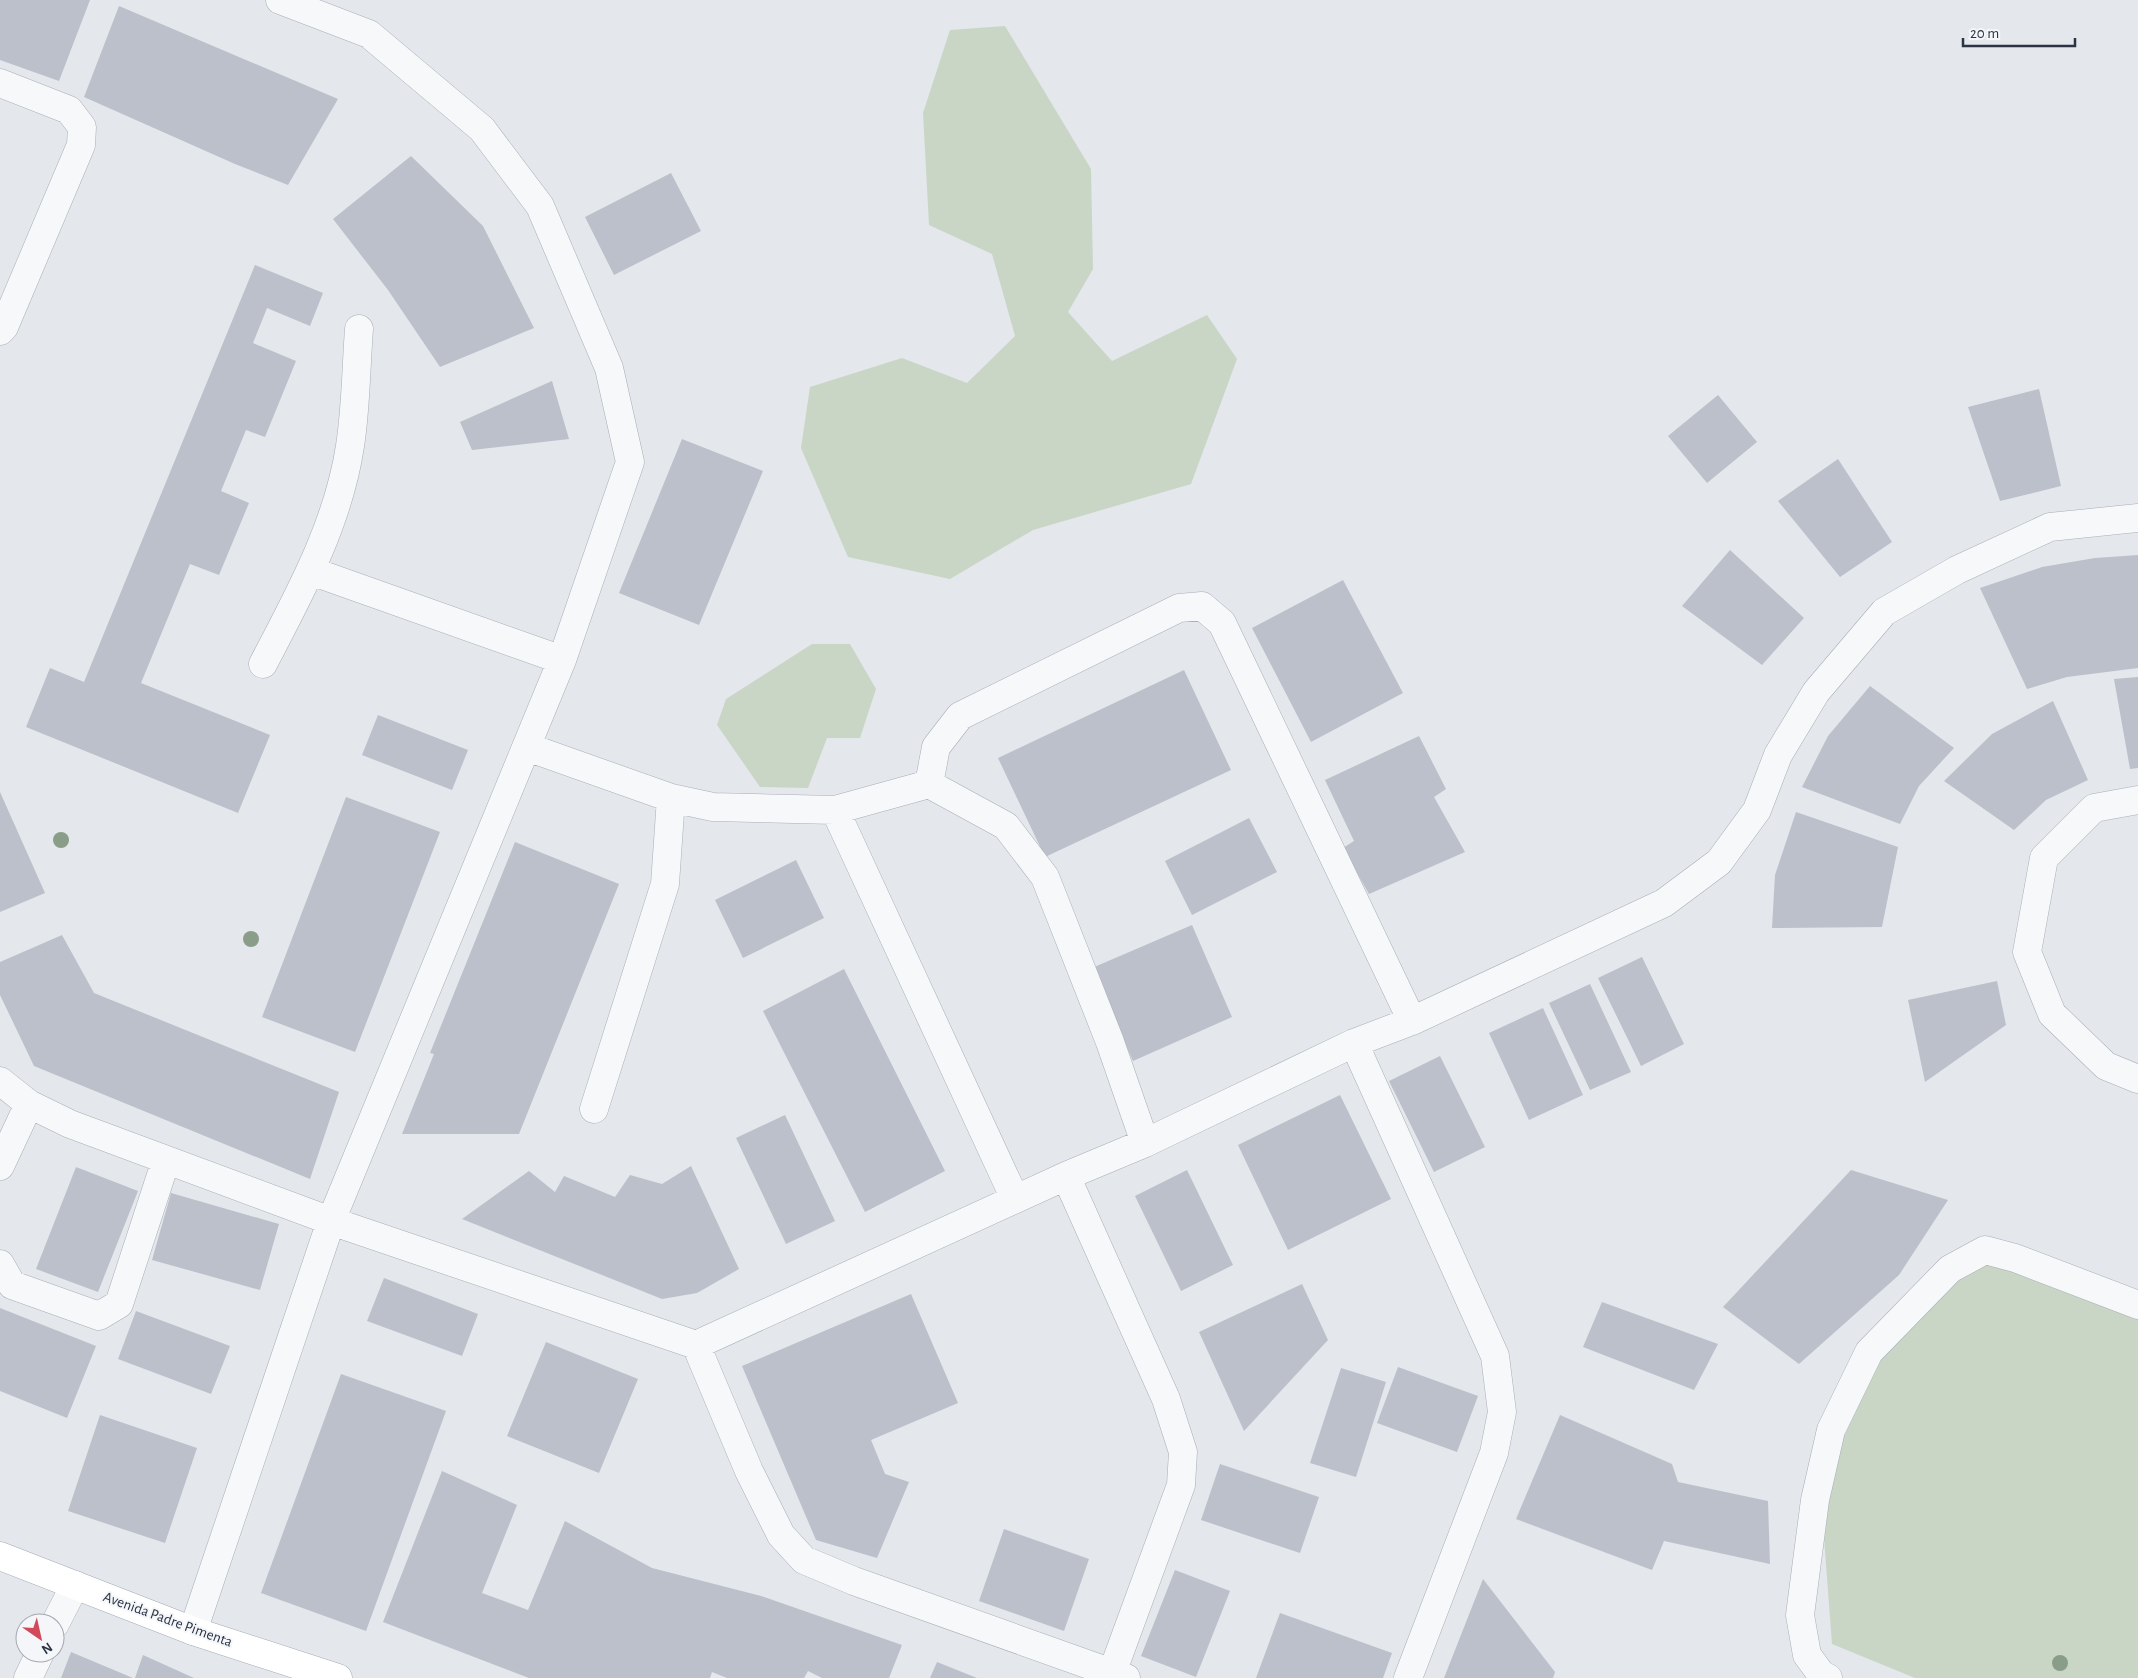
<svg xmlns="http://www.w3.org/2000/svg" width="2138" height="1678" viewBox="0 0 2138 1678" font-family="'Alegreya Sans',sans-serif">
<rect width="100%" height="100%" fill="#e4e7ec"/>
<path fill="#c9d6c5" d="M 1005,26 L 1091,169 L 1093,269 L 1068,312 L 1112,361 L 1207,315 L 1237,359 L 1191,484 L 1033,530 L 950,579 L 848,557 L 801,448 L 810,387 L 902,358 L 967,383 L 1015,336 L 992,254 L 929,225 L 923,113 L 950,30 Z
M 812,644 L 850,644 L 876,689 L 860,738 L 827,738 L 808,788 L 760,787 L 717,725 L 726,699 Z
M 1989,1260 L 2138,1318 L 2138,1678 L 1915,1678 L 1832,1644 L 1823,1524 L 1838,1450 L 1881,1356 L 1961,1275 Z"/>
<path fill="#bbc0ca" d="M 0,0 L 90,0 L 59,81 L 0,60 Z
M 119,6 L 338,99 L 288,185 L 235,164 L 84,97 Z
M 411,156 L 483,226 L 534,328 L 440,367 L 388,290 L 333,219 Z
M 671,173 L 701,231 L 614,275 L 585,217 Z
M 255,265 L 323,293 L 310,326 L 267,308 L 253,343 L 296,361 L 265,437 L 246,430 L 221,491 L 249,503 L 219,575 L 190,564 L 141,683 L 270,735 L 238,813 L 26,727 L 50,668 L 84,682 Z
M 552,381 L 569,439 L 472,450 L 460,422 Z
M 2039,389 L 2061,486 L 2000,501 L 1968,407 Z
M 1718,395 L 1757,442 L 1707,483 L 1668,436 Z
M 682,439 L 763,471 L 699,625 L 619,593 Z
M 1838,459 L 1892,542 L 1840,577 L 1778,501 Z
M 1730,550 L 1804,618 L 1762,665 L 1682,606 Z
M 2138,555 L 2138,668 L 2067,677 L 2027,689 L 1980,588 L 2042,567 L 2095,558 Z
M 1343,580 L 1403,693 L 1311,742 L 1252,628 Z
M 1184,670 L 1231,770 L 1045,857 L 998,758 Z
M 2138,677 L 2138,768 L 2130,769 L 2114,679 Z
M 1870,686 L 1954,748 L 1919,786 L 1900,824 L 1802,787 L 1828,736 Z
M 2053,701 L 2088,780 L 2046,800 L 2014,830 L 1944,781 L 1992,734 Z
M 378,715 L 468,750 L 452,790 L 362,755 Z
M 1419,736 L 1446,789 L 1434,797 L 1465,852 L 1369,894 L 1343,848 L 1354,841 L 1325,780 Z
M 0,792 L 45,893 L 0,912 Z
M 346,797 L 440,832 L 355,1052 L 262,1017 Z
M 1796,812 L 1898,847 L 1882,927 L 1772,928 L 1775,875 Z
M 1249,818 L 1277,872 L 1192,915 L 1165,861 Z
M 515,842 L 619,884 L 519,1134 L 402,1134 L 434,1054 L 430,1053 Z
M 796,860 L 824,918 L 743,958 L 715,900 Z
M 1192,925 L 1232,1017 L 1133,1061 L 1092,968 Z
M 62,935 L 94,993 L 339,1092 L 310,1179 L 34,1066 L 0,995 L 0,962 Z
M 1642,957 L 1684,1044 L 1641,1066 L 1598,978 Z
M 844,969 L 945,1171 L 865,1212 L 763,1011 Z
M 1997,981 L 2006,1025 L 1925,1082 L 1908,1000 Z
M 1590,984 L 1631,1072 L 1590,1090 L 1549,1003 Z
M 1543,1008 L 1583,1095 L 1529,1120 L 1489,1033 Z
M 1440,1056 L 1485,1147 L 1434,1172 L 1389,1081 Z
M 1340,1095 L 1391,1199 L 1288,1250 L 1238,1145 Z
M 785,1115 L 835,1221 L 786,1244 L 736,1138 Z
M 691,1166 L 739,1269 L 697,1293 L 662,1299 L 462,1219 L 529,1171 L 555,1192 L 564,1176 L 615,1197 L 630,1175 L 662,1184 Z
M 76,1167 L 138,1191 L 98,1292 L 36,1269 Z
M 1187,1170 L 1233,1265 L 1181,1291 L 1135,1196 Z
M 1851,1170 L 1948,1200 L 1899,1275 L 1799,1364 L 1723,1307 Z
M 171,1193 L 279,1224 L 260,1290 L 152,1260 Z
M 384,1278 L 478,1314 L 462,1356 L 367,1321 Z
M 1302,1284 L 1328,1340 L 1244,1431 L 1199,1332 Z
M 911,1294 L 958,1403 L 871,1440 L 885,1474 L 909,1482 L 877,1558 L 816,1540 L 742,1366 Z
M 1602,1302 L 1718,1344 L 1694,1390 L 1583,1347 Z
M 0,1308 L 96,1346 L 67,1418 L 0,1391 Z
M 136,1311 L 230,1346 L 211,1394 L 118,1359 Z
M 546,1342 L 638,1379 L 599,1473 L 507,1436 Z
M 1398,1367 L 1478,1396 L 1457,1452 L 1377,1423 Z
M 1341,1368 L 1386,1382 L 1356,1477 L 1310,1463 Z
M 341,1374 L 446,1411 L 366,1631 L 261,1593 Z
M 100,1415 L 197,1448 L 165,1543 L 68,1511 Z
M 1560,1415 L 1672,1464 L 1678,1482 L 1768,1501 L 1770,1564 L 1664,1541 L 1652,1570 L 1516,1519 Z
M 1220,1464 L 1319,1497 L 1300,1553 L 1201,1520 Z
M 442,1471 L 517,1505 L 482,1593 L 528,1610 L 565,1521 L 652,1568 L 761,1596 L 902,1645 L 889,1678 L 822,1678 L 808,1671 L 804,1678 L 727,1678 L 712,1672 L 710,1678 L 529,1678 L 383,1622 Z
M 1004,1529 L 1089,1559 L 1064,1631 L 979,1601 Z
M 1175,1570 L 1230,1591 L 1196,1677 L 1141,1656 Z
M 1483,1579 L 1555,1672 L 1553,1678 L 1444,1678 Z
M 1280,1613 L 1392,1653 L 1383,1678 L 1256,1678 Z
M 71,1652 L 133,1678 L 61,1678 Z
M 143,1655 L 194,1678 L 135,1678 Z
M 937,1662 L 977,1678 L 930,1678 Z"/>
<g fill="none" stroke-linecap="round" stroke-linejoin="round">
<defs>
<path id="minor" d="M 0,83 L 69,110 L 82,127 L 81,145 L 4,327 L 0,331
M 311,571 L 562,660
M 263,664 C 299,595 338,525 350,446 C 356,408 356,368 359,329
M 527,747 L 671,798 L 713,807 L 835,810 L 929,784 L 1006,826 L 1045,877 L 1110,1042 L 1145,1143
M 929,784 L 936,747 L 960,716 L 1179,608 L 1202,606 L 1222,623 L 1412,1021
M 2138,800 L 2094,808 L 2044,858 L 2027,952 L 2052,1014 L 2106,1066 L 2138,1079
M 835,810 L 1015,1199
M 1354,1043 L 1495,1356 L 1502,1412 L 1494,1453 L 1408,1678
M 0,1081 L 29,1104 L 70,1124 L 331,1221 L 696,1345 L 1066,1176 L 1145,1143 L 1354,1043 L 1412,1021 L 1664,903 L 1719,862 L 1757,810 L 1778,755 L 1816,692 L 1884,612 L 1957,570 L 2050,527 L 2138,518
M 594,1109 L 665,884 L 671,798
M 0,1166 L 29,1104
M 1066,1176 L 1166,1399 L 1183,1452 L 1181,1485 L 1112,1673
M 0,1264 L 12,1285 L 99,1316 L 119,1304 L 166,1160
M 696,1345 L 749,1471 L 781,1535 L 804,1560 L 854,1581 L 1126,1678
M 55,1624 L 75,1585
M 193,1631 L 331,1221 L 562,660 L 630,462 L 609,368 L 540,206 L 482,129 L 369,34 L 280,0
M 28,1678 L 40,1653
M 1828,1678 L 1821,1674 L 1807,1655 L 1800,1615 L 1815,1500 L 1831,1430 L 1869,1352 L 1950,1269 L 1985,1250 L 2015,1258 L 2138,1305"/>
<path id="major" d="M 0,1556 L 193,1631 L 338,1678"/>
</defs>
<use href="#minor" stroke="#a9aeb7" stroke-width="29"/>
<use href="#major" stroke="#a3abb8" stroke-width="29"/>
<use href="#minor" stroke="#f7f8fa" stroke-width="28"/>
<use href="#major" stroke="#fff" stroke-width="28"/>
</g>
<g fill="#899d89">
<circle cx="61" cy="840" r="8"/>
<circle cx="251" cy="939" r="8"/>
<circle cx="2060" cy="1663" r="8"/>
</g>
<g text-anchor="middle" stroke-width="4" stroke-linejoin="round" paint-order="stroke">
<g font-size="15" fill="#2b3445" stroke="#f4f6f9">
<text transform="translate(168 1619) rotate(20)" y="5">Avenida Padre Pimenta</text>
</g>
</g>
<g transform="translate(40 1638) rotate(146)"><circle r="24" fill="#f4f6f9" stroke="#a4a8b1"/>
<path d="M0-4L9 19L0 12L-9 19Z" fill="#d1495b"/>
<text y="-8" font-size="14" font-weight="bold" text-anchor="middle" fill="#2b3445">N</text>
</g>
<path d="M1963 38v8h112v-8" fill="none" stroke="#2b3445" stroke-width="2.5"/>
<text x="1970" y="38" font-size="15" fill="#2b3445" stroke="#f4f6f9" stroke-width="4" paint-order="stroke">20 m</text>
</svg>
